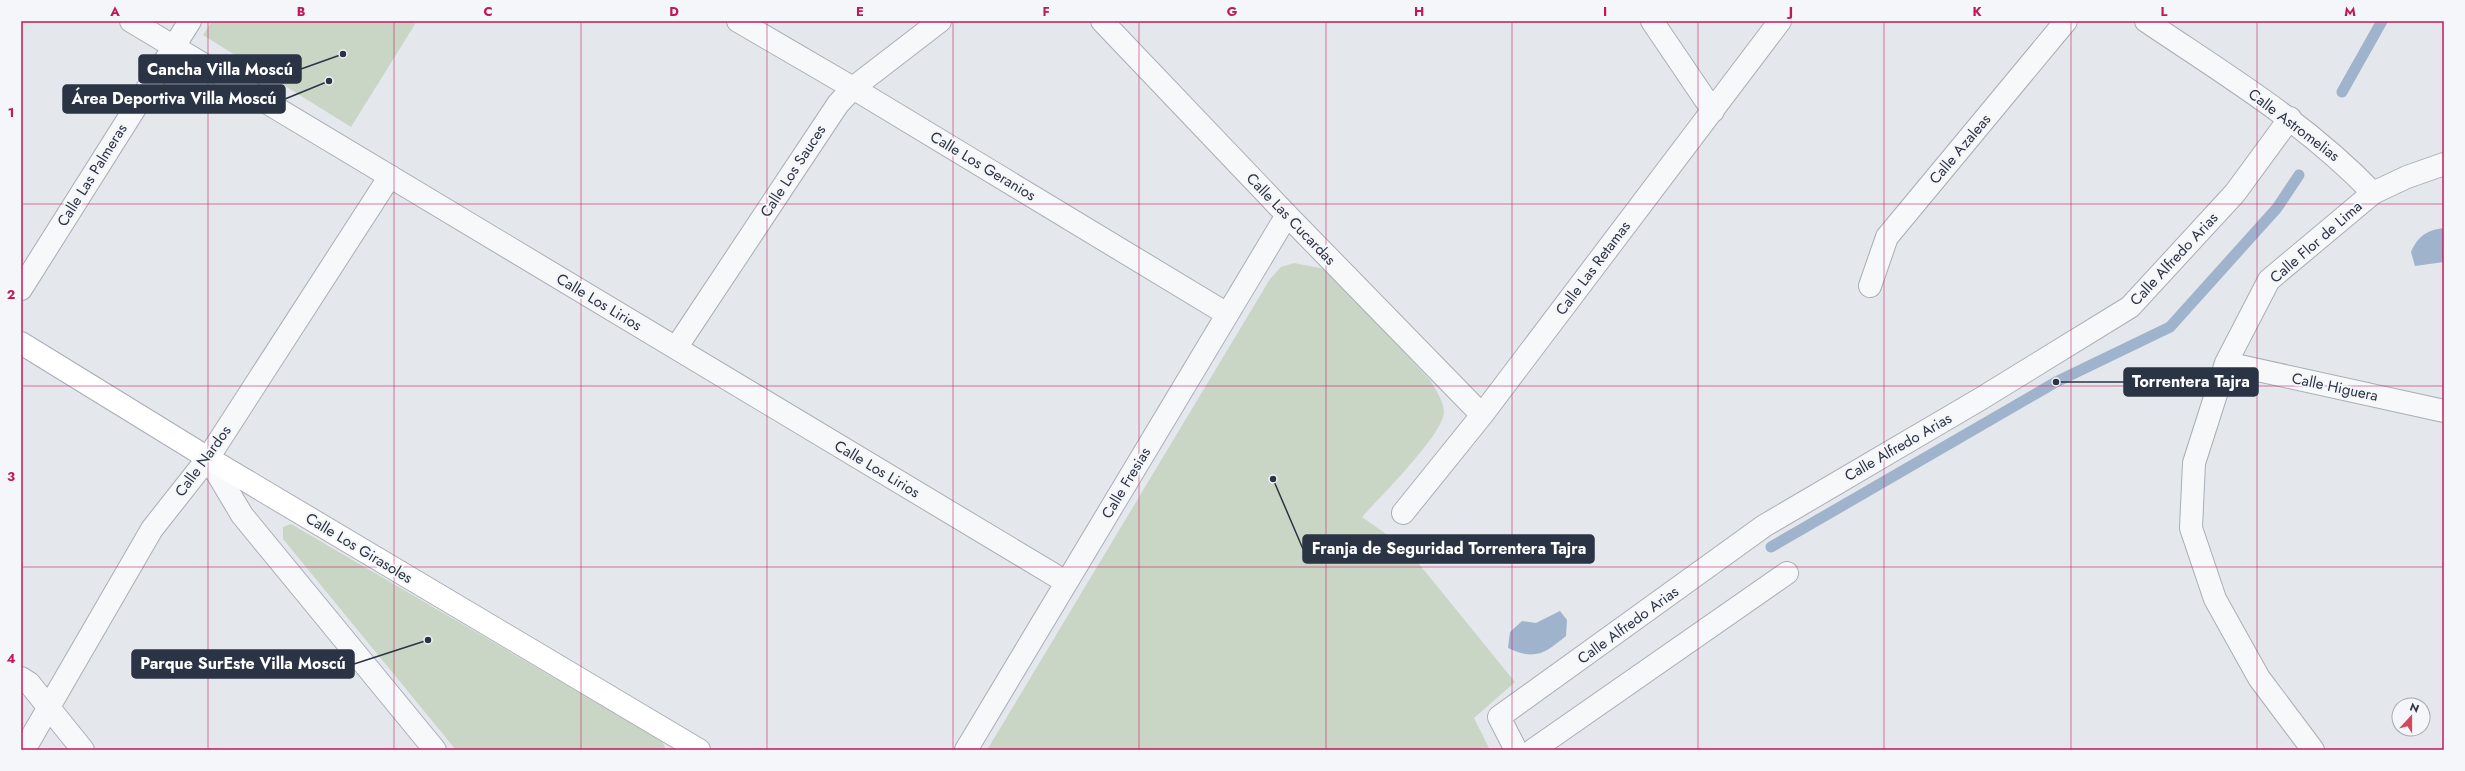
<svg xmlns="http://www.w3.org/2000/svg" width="2465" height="771" viewBox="0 0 2465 771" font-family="Jost,sans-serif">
<rect width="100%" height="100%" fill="#e4e7ec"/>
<path fill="#c9d6c5" d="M 212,21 L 417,21 L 351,127 L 203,35 Z
M 1294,263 L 1325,269 L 1336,279 L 1430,380 C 1435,389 1443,400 1444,411 C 1445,433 1379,498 1362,517 L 1406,548 L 1515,682 L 1474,718 L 1490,750 L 987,750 L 1270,279 L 1281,267 Z
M 291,524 L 662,741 L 666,750 L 456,750 L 283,539 L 283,527 Z"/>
<path fill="#9fb4cc" d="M 2444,228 L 2444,262 L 2415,266 L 2411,252 C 2418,236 2427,230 2444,228 Z
M 1560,611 L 1567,620 L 1566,636 C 1545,653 1536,661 1508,648 L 1510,632 L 1522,621 L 1536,623 Z"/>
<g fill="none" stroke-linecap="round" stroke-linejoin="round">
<path stroke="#9fb4cc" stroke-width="11" d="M 2342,92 L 2382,21
M 1771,547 L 2056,382 L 2170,327 L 2277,208 L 2299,175"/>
<defs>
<path id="street" d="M 131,21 L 1066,582
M 738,21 L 853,88 L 1227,314
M 1102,21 L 1287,215 L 1482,415
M 1652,21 L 1713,111
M 2146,21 C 2226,75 2306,123 2373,193
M 1870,286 L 1887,237 L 2066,21
M 21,289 L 190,21
M 676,348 L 838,104 L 853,88 L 940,21
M 2226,363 L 2444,411
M 208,458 L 242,515 L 435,750
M 1403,513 L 1482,415 L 1780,21
M 21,678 L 29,683 L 83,750
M 24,750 L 152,529 L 208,458 L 390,176
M 966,750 L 1287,215
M 1516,750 L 1499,717 L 1764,526 L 1982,398 L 2130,307 L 2235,193 L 2290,118
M 1533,750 L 1787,573
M 2313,750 L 2259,678 L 2215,599 L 2191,528 L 2194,463 L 2226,363 L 2269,280 L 2373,193 L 2407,177 L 2444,164"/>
<path id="secondary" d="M 21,343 L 208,458 L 699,750"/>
</defs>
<use href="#street" stroke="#a9aeb7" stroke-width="24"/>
<use href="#secondary" stroke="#a9aeb7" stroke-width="24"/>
<use href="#street" stroke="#f7f8fa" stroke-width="22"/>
<use href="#secondary" stroke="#fff" stroke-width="22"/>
</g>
<path fill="none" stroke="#c2185b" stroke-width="1" stroke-opacity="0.55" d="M 208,21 L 208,750M 394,21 L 394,750M 581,21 L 581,750M 767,21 L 767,750M 953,21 L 953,750M 1139,21 L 1139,750M 1326,21 L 1326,750M 1512,21 L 1512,750M 1698,21 L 1698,750M 1884,21 L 1884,750M 2071,21 L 2071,750M 2257,21 L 2257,750M 21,204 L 2444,204M 21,386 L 2444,386M 21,567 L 2444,567"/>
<g text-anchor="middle" stroke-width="4" stroke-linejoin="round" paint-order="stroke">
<g font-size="15" fill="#2b3445" stroke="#f4f6f9">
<text transform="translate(2294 125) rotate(37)" y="5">Calle Astromelias</text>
<text transform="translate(1960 149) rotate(-50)" y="5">Calle Azaleas</text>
<text transform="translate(983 166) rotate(31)" y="5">Calle Los Geranios</text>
<text transform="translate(793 171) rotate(-57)" y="5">Calle Los Sauces</text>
<text transform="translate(92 175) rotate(-58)" y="5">Calle Las Palmeras</text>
<text transform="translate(1291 219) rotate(46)" y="5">Calle Las Cucardas</text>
<text transform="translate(2316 242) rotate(-41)" y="5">Calle Flor de Lima</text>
<text transform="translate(2174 259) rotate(-47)" y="5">Calle Alfredo Arias</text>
<text transform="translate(1593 268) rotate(-53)" y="5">Calle Las Retamas</text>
<text transform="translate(599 302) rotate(31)" y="5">Calle Los Lirios</text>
<text transform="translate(2335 387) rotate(12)" y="5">Calle Higuera</text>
<text transform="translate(1898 447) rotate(-30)" y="5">Calle Alfredo Arias</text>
<text transform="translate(203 461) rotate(-54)" y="5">Calle Nardos</text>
<text transform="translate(877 469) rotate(31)" y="5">Calle Los Lirios</text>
<text transform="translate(1126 483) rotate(-59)" y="5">Calle Fresias</text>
<text transform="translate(359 548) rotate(31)" y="5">Calle Los Girasoles</text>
<text transform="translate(1628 625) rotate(-36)" y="5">Calle Alfredo Arias</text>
</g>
</g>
<path fill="none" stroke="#2b3445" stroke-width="1.5" d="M343 54L301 69M329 81L285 99M2056 382L2124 382M1273 479L1303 549M428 640L354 664"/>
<g fill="#2b3445" stroke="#f4f6f9" stroke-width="1.5">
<circle cx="343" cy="54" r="4"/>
<circle cx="329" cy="81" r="4"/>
<circle cx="2056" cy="382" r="4"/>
<circle cx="1273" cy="479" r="4"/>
<circle cx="428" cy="640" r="4"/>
</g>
<g fill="#2b3445" stroke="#2b3445" stroke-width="1.5">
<rect x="139" y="55" width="162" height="28" rx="4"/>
<rect x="63" y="85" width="222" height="28" rx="4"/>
<rect x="2124" y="368" width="134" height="28" rx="4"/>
<rect x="1303" y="535" width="291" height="28" rx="4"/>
<rect x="132" y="650" width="222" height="28" rx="4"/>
</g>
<g font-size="16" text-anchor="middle" font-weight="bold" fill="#fff">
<text x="220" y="75">Cancha Villa Moscú</text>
<text x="174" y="104">Área Deportiva Villa Moscú</text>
<text x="2191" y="387">Torrentera Tajra</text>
<text x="1449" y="554">Franja de Seguridad Torrentera Tajra</text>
<text x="243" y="669">Parque SurEste Villa Moscú</text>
</g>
<rect width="2465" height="771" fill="none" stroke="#f4f6f9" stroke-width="44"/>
<g transform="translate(2411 717) rotate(21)"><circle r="19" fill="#f4f6f9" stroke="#a4a8b1"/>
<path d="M0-3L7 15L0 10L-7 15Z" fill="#d1495b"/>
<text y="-6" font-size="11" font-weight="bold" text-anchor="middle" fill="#2b3445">N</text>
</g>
<rect x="22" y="22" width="2421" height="727" fill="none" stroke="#c2185b" stroke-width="1.5"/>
<g font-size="13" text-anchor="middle" font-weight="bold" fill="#c2185b">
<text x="115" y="16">A</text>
<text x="301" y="16">B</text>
<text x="488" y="16">C</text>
<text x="674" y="16">D</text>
<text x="860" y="16">E</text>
<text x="1046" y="16">F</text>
<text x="1232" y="16">G</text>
<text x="1419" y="16">H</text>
<text x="1605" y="16">I</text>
<text x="1791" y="16">J</text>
<text x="1977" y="16">K</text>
<text x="2164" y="16">L</text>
<text x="2350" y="16">M</text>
<text x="11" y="117">1</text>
<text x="11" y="299">2</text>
<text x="11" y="481">3</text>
<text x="11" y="663">4</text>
</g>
</svg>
